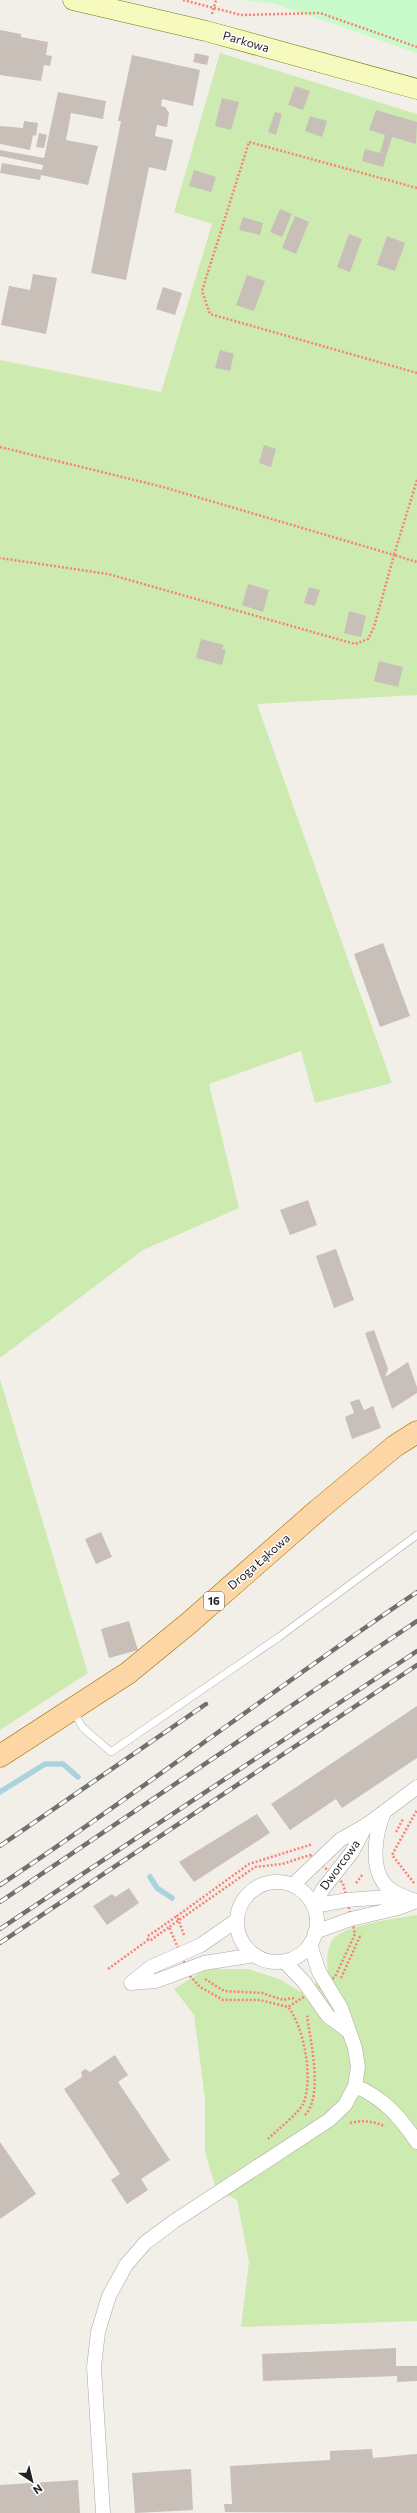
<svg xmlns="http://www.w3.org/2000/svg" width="417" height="2513" viewBox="0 0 417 2513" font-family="Commissioner,sans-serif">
<rect width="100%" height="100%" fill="#f2efe9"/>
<path fill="#cdebb0" d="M 220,53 L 417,114 L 417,695 L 257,704 L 392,1083 L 315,1103 L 301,1051 L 209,1084 L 239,1208 L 143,1250 L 0,1358 L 0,360 L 161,392 L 212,224 L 174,212 Z
M 0,1379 L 88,1673 L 0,1730 Z
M 417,1915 L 417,2321 L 241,2327 L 249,2262 L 237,2200 L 216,2189 L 205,2152 L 205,2099 L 194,2015 L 174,1989 L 206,1969 L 248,1969 L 279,1979 L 301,1992 L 328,1976 C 327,1964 326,1953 331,1942 C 339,1925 398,1918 417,1915 Z"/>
<path fill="#c8facc" d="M 241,0 L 417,0 L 417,53 L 275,4 Z"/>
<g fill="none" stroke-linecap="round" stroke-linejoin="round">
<path stroke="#aad3df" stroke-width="5.5" d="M 0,1792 L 45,1764 L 63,1764 L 78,1777
M 150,1877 L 157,1888 L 172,1898"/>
</g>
<path fill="#c7bfb8" d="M 0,30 L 21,34 L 21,37 L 48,42 L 46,55 L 52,56 L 50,66 L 44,65 L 41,81 L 0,75 Z
M 195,53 L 209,56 L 207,65 L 193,62 Z
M 132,55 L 200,70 L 193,106 L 162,99 L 161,106 L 165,107 L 169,113 L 167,127 L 157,125 L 155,136 L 173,140 L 166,171 L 149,167 L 126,280 L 91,273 L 121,121 L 118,121 Z
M 295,86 L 310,91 L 303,110 L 288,105 Z
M 58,92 L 106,101 L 103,119 L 71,113 L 66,140 L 98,146 L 88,185 L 41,175 L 40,180 L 0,173 L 2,163 L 42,170 L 43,165 L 0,156 L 0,150 L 44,158 Z
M 222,98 L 239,102 L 231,130 L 215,126 Z
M 376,110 L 417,122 L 416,144 L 392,137 L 383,167 L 362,161 L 365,149 L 380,153 L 385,135 L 369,130 Z
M 275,112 L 282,114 L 276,135 L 268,132 Z
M 310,116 L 327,121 L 322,137 L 305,131 Z
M 24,121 L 38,123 L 36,136 L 33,135 L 30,150 L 0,144 L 0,126 L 23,128 Z
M 39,133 L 47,135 L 44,148 L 36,147 Z
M 194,170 L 216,177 L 211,192 L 189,186 Z
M 280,209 L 292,214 L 282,237 L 270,232 Z
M 295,216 L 309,222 L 296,254 L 282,248 Z
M 243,217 L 263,223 L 260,235 L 239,230 Z
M 349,234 L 362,239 L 350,272 L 337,267 Z
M 387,236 L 405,243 L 395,271 L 377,265 Z
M 33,274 L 57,278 L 46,334 L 1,325 L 9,286 L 30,290 Z
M 247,275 L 265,281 L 254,311 L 236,305 Z
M 163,287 L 182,293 L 175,315 L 156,309 Z
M 220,350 L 234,354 L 230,371 L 215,368 Z
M 264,445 L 276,449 L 271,467 L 259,463 Z
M 248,584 L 269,590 L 263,612 L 242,605 Z
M 309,587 L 320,590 L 315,606 L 304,603 Z
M 349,611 L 366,616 L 361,637 L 344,633 Z
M 201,639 L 224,645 L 222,649 L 226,650 L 222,665 L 196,658 Z
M 379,661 L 403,667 L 398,687 L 374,681 Z
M 383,943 L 410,1016 L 380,1027 L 354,954 Z
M 308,1200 L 317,1225 L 290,1235 L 280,1210 Z
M 336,1249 L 354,1300 L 334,1308 L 316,1256 Z
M 374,1330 L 388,1369 L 385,1377 L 408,1362 L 417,1387 L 417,1393 L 392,1409 L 365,1333 Z
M 359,1399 L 364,1410 L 373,1406 L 381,1428 L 352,1439 L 345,1417 L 354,1413 L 350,1402 Z
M 101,1532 L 112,1557 L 96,1564 L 85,1539 Z
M 129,1621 L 138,1650 L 109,1658 L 101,1629 Z
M 417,1706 L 417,1758 L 342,1808 L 336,1799 L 290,1830 L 271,1804 Z
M 257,1814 L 270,1833 L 194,1882 L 179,1862 Z
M 129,1888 L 139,1903 L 107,1925 L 93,1906 L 112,1894 L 115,1897 Z
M 115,2055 L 128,2075 L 118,2082 L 170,2160 L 141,2179 L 148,2190 L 127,2204 L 111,2180 L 120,2174 L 64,2089 L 82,2077 L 81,2072 L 85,2069 L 90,2072 Z
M 0,2142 L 36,2194 L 0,2219 Z
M 396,2348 L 396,2366 L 417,2366 L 417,2381 L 397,2382 L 397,2376 L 263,2381 L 262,2354 Z
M 372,2449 L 373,2458 L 417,2454 L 417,2513 L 225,2512 L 224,2504 L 232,2504 L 230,2466 L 330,2460 L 330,2451 Z
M 191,2469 L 193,2510 L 135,2513 L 132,2473 Z
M 78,2480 L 80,2513 L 0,2513 L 0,2485 Z"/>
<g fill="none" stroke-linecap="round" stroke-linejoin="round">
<defs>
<path id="lane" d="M 73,1711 L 83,1728 L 111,1752 L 279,1637 L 417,1535"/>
<path id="street" d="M 384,1812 C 375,1834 368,1873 391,1890 C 399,1896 408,1898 417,1901
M237 1922a40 40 0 1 1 80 0a40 40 0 1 1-80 0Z
M 293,1885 L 340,1840 L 368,1824 L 417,1787
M 314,1906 L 323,1889 L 352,1852 L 367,1824
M 314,1906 L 347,1900 L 400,1896
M 315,1932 L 351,1919 L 398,1908 L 417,1901
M 284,1961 L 304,1982 L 328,2016 L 347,2030
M 131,1983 L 156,1981 L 204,1963 L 255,1955
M 131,1983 L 151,1967 L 201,1945 L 237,1920
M 355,2086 C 384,2098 400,2117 417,2142
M 103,2513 L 94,2367 L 98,2332 L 109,2296 L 126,2265 L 146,2242 L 173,2222 L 329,2120 L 345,2105 L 355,2086 L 358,2067 L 355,2048 L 341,2008 L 319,1972 L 310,1944"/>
<path id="secondary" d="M 73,0 L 206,31 L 417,89"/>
<path id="primary" d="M 0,1756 L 128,1673 L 189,1623 L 318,1510 L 395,1446 L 417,1432"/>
</defs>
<use href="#lane" stroke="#a9a9a9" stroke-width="8"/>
<use href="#street" stroke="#a9a9a9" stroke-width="15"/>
<use href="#secondary" stroke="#707d05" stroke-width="21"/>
<use href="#primary" stroke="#a06b00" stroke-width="23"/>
<path stroke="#fa8072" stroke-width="2.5" stroke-dasharray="2 2" stroke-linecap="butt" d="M 183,0 L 241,15 L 320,13 L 417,47
M 212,14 L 216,0
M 417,188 L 249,142 L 202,291 L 210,314 L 417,373
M 0,447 L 163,487 L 394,555 L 374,627 L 368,639 L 355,644 L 108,574 L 0,558
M 417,480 L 394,555 L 417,562
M 396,1832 L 403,1819
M 310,1855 L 343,1883 L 355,1934 L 335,1977 L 288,2007 L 260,2000 L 223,2000 L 200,1987 L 190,1976 L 169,1927 L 255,1867 L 282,1864 Z
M 356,1883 L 363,1874
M 414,1883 L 392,1855 L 417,1810
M 184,1935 L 177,1916 L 249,1864 L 313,1844
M 148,1940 L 148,1936 L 177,1916
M 108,1969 L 148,1940 L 151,1940 L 169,1927
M 341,1978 L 361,1934
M 205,1979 L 224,1991 L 262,1993 L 283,2000 L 292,1998 L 296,1999
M 305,2115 C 324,2095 310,2041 307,2015
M 350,2123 C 361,2120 373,2121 384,2126
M 268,2139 C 277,2130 298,2114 303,2104 C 314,2081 304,2026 288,2007"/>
<use href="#lane" stroke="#fff" stroke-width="7"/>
<use href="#street" stroke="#fff" stroke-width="14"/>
<use href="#secondary" stroke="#f7fabf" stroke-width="20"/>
<use href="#primary" stroke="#fcd6a4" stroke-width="22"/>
<defs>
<path id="rail" d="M 0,1846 L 206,1704
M 0,1885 C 142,1791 276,1687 417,1592
M 0,1902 L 417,1621
M 0,1929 L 417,1651
M 0,1943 L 417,1665"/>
</defs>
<use href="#rail" stroke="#707070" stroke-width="4.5"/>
<use href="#rail" stroke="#fff" stroke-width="3" stroke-dasharray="9" stroke-linecap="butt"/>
</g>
<g text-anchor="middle" stroke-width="3" stroke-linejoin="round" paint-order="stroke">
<rect fill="#fff" stroke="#646464" stroke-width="1" x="204" y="1592" width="20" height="18" rx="3"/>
<g font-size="11" font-weight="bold" fill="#222">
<text x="214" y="1605">16</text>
</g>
<g font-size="12" fill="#222" stroke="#fff">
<text transform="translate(246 42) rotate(16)" y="4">Parkowa</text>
<text transform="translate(259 1562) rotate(-41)" y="4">Droga Łąkowa</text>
<text transform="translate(340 1865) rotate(-54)" y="4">Dworcowa</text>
</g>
</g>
<g transform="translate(32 2481) rotate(145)" stroke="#ffffff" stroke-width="3" paint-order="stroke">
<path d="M0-3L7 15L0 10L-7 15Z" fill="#222222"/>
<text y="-6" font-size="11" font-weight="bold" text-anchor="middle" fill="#222222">N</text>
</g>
</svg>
